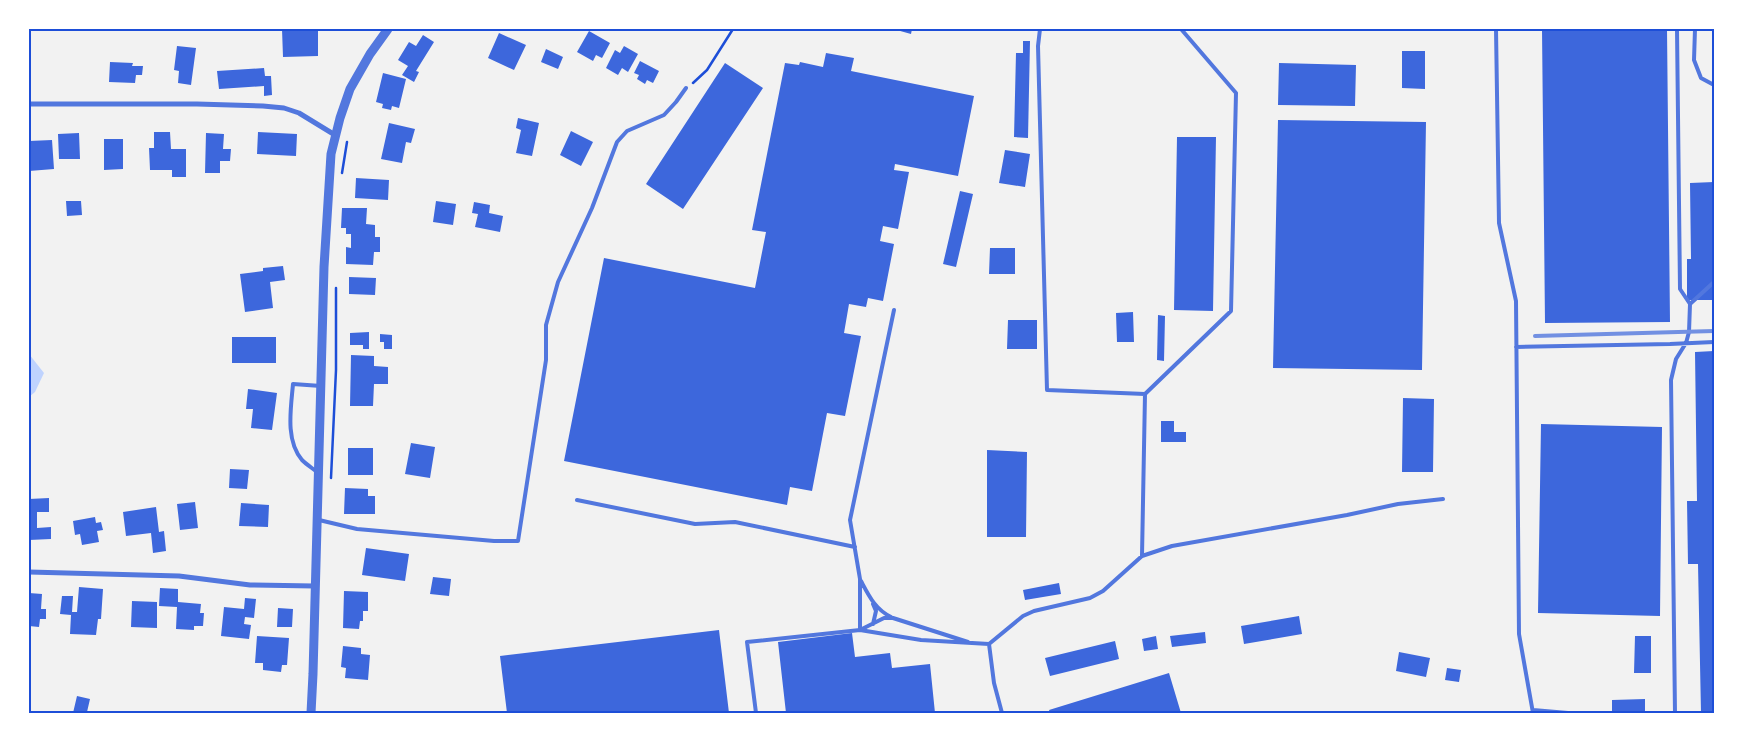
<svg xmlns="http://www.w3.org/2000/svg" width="1743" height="742" viewBox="0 0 1743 742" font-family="'PT Sans Narrow',sans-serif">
<rect width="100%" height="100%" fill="#f2f2f2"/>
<path fill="#bfd3fe" d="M 29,354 L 44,373 L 35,392 L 29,397 Z"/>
<path fill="#3d67dc" d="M 282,29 L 318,29 L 318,56 L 283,57 Z
M 893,29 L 912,29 L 911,34 Z
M 1542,29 L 1667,29 L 1670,322 L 1545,323 Z
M 589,31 L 610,43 L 602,58 L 596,55 L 593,61 L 577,52 Z
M 499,33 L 526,45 L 514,70 L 488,58 Z
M 423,35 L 434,42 L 416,71 L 419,72 L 414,82 L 402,75 L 408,66 L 398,60 L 409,42 L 416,46 Z
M 1023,41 L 1030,41 L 1028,138 L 1014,137 L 1016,53 L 1023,53 Z
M 177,46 L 196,48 L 191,85 L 178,83 L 179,71 L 174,70 Z
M 624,46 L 638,54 L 628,72 L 622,68 L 618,75 L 606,68 L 615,50 L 620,53 Z
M 546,49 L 563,57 L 558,69 L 541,62 Z
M 1402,51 L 1425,51 L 1425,89 L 1402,88 Z
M 826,53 L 854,58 L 851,71 L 974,96 L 958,176 L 895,164 L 894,170 L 909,172 L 898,229 L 883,226 L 880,241 L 894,244 L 883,301 L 868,298 L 866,307 L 849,304 L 844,333 L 861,336 L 845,416 L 827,413 L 812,491 L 790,487 L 787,505 L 564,461 L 604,258 L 755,288 L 766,232 L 752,230 L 785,63 L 799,65 L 800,62 L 823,67 Z
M 640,61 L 659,71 L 653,83 L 647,80 L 645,84 L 637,79 L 639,75 L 634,73 Z
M 110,62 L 133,63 L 132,66 L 143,66 L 142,75 L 136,75 L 135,83 L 109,82 Z
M 725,63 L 763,88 L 683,209 L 646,184 Z
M 1279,63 L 1356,65 L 1355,106 L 1278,105 Z
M 264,68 L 265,76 L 271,76 L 272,95 L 264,96 L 264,86 L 219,89 L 217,71 Z
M 383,73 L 406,79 L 399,108 L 392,106 L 391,110 L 382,108 L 383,104 L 376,102 Z
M 518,118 L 539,123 L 532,156 L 516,153 L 521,130 L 516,128 Z
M 1278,120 L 1426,122 L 1422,370 L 1273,368 Z
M 389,123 L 415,129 L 411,143 L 406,142 L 402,163 L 381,159 Z
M 571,131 L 593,142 L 581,166 L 560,155 Z
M 154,132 L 170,132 L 171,149 L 186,149 L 186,177 L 172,177 L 172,170 L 150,170 L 149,148 L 154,148 Z
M 258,132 L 297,134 L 296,156 L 257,154 Z
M 79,133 L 80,159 L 59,159 L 58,134 Z
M 206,133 L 224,134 L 223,149 L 231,149 L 230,161 L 220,161 L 220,173 L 205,173 Z
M 1177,137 L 1216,137 L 1213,311 L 1174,310 Z
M 104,139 L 123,139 L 123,169 L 104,170 Z
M 52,140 L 54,169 L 29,171 L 29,141 Z
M 1005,150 L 1030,154 L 1025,187 L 999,183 Z
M 356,178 L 389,180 L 388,200 L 355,198 Z
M 1714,182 L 1714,300 L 1687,300 L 1687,259 L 1691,259 L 1690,183 Z
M 960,191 L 973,194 L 956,267 L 943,264 Z
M 66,201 L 81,201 L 82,215 L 67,216 Z
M 436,201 L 456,204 L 453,225 L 433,222 Z
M 474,202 L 490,205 L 489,213 L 503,216 L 500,232 L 475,227 L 478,214 L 472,213 Z
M 342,208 L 367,208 L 366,224 L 375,225 L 375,237 L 380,237 L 380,252 L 374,252 L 373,265 L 346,264 L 346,247 L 351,248 L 351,234 L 346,234 L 346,228 L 341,228 Z
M 990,248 L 1015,248 L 1015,274 L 989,274 Z
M 283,266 L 285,280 L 270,282 L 273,308 L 245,312 L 240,274 L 263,271 L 263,268 Z
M 349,277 L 376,278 L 375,295 L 349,294 Z
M 1133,312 L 1134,342 L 1117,342 L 1116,313 Z
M 1158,315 L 1165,316 L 1164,361 L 1157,360 Z
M 1008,320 L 1037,320 L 1037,349 L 1007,349 Z
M 369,332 L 369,349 L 363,349 L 363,345 L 350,345 L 350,333 Z
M 380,334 L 392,335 L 392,349 L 384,349 L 384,342 L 380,342 Z
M 232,337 L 276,337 L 276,363 L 232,363 Z
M 1714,351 L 1714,713 L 1701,713 L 1698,564 L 1688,564 L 1687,501 L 1697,501 L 1695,352 Z
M 351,355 L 374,356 L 374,366 L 388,367 L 388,384 L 374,384 L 373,406 L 350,406 Z
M 248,389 L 277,393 L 272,430 L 251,428 L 253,409 L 246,409 Z
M 1403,398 L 1434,399 L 1433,472 L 1402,472 Z
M 1161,421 L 1174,421 L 1174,432 L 1186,432 L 1186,442 L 1161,442 Z
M 1541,424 L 1662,427 L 1660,616 L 1538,613 Z
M 411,443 L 435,447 L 430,478 L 405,474 Z
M 348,448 L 373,448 L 373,475 L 348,475 Z
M 987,450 L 1027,452 L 1026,537 L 987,537 Z
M 230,469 L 249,470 L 247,489 L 229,488 Z
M 345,488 L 368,489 L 368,496 L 375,496 L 375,514 L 344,514 Z
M 49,498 L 49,512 L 37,512 L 37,528 L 51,527 L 51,539 L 29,540 L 29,499 Z
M 195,502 L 198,528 L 180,530 L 177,504 Z
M 241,503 L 269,505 L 268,527 L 239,526 Z
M 156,507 L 159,532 L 164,531 L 166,551 L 153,553 L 151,533 L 126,536 L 123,512 Z
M 95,517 L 96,523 L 101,522 L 103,530 L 97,531 L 99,542 L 82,545 L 80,534 L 75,535 L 73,521 Z
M 366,548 L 409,554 L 405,581 L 362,575 Z
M 433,577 L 451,579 L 449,596 L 430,594 Z
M 1059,583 L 1061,594 L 1025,600 L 1023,590 Z
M 79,587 L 103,589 L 101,619 L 98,619 L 96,635 L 70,634 L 71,615 L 60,614 L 62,596 L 73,596 L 72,612 L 77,612 Z
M 160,588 L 178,589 L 178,602 L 201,604 L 200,613 L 204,613 L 203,626 L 194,626 L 194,630 L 176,629 L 177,607 L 159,606 Z
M 344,591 L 368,592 L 368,611 L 363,611 L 363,621 L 360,621 L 359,629 L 343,628 Z
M 29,593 L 42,594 L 41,609 L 46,609 L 46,619 L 40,619 L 39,627 L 29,626 Z
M 245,598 L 256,599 L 254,618 L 245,617 L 244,624 L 251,625 L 249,639 L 221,636 L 224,607 L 244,609 Z
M 132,601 L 157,602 L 157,628 L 131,627 Z
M 278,608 L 293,609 L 292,627 L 277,627 Z
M 1299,616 L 1302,634 L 1244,644 L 1241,626 Z
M 719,630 L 729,713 L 507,713 L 500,656 Z
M 1205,632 L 1206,643 L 1172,647 L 1170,636 Z
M 852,633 L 855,657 L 890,653 L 892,668 L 930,664 L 935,713 L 786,713 L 778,642 Z
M 257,636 L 289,638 L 287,665 L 282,665 L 281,672 L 263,670 L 263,663 L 255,663 Z
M 1156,636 L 1158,649 L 1144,651 L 1142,639 Z
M 1635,636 L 1651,636 L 1651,673 L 1634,673 Z
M 1115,641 L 1119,659 L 1050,676 L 1045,658 Z
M 343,646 L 361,648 L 361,654 L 370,655 L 368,680 L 345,678 L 346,668 L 341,667 Z
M 1399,652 L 1430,658 L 1426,677 L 1396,671 Z
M 1447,668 L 1461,670 L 1459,682 L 1445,680 Z
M 1169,673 L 1181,713 L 1050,713 L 1049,710 Z
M 77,696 L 90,699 L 87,712 L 81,711 L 81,713 L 73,713 Z
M 1645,699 L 1645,713 L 1612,713 L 1612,700 Z"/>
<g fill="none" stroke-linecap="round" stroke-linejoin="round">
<path stroke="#1d4ed8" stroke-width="2.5" d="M 693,83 L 707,70 L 733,29
M 342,173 L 347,142
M 331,478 L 336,370 L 336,288"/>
<path stroke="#5277de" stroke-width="4" d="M 1040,29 L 1038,46 L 1047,390 L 1145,394
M 1496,29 L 1499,223 L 1516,301 L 1519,634 L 1533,713
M 1695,29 L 1694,60 L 1701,78 L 1714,85
M 1690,304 L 1714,282
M 1516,347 L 1670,344 L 1714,342
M 317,472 C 312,468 306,464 302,460 C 285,440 291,408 293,384 L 321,386
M 577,500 L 695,524 L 735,522 L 855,547
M 319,520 L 357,529 L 494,541 L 518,541 L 546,360 L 546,325 L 558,282 L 592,208 L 617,142 L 627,131 L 664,115 L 676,102 L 686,88
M 1142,556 L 1145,394 L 1231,311 L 1236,93 L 1181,29
M 861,581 C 869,596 875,609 891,617
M 873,624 L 876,611 L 873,604
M 860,630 L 860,579 L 850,520 L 894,310
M 860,630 L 884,618 L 893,618 L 968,642
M 989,644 L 994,683 L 1002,713
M 1533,710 L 1568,713
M 756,713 L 747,642 L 860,630 L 921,640 L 989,644 L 1023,616 L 1034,611 L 1090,598 L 1103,591 L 1142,556 L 1172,546 L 1347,515 L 1398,504 L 1443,499
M 1675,713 L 1671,380 L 1676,359 L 1686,343 L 1689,332 L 1690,304 L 1680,289 L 1677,29"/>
<path stroke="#5277de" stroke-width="5" d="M 29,104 L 197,104 L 263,106 L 284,108 L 299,113 L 335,135
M 29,572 L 179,576 L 250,585 L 314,586"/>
<path stroke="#5277de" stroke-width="9" d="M 311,713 L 313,674 L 324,267 L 331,154 L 340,118 L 350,89 L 370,54 L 388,29"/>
<path stroke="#7290e2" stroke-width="4" d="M 1535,336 L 1714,331"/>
</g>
<rect width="1743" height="742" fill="none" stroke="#ffffff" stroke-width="60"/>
<rect x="30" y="30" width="1683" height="682" fill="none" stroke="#1d4ed8" stroke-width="2"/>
</svg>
